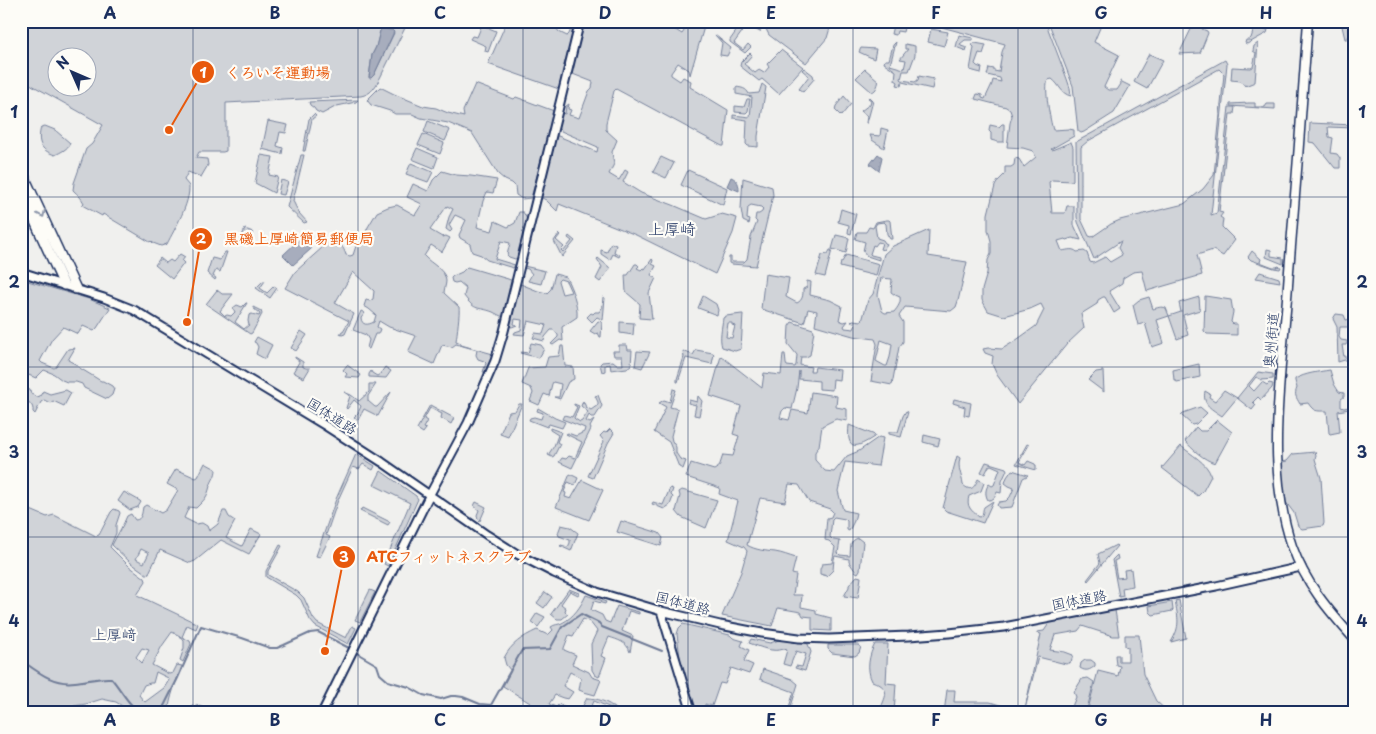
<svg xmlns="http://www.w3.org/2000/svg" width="1376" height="734" viewBox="0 0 1376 734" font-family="'Playpen Sans','Klee One',sans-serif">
<rect width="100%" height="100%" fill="#f0f0ee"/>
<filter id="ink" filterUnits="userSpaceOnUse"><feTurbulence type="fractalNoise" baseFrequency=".02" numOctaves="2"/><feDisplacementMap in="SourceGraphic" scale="10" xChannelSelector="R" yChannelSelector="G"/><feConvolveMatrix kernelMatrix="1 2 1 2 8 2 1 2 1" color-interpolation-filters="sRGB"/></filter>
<g filter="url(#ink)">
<path fill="#d0d3d8" stroke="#76819b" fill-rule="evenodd" d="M 21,21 L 404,21 L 406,22 L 406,26 L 378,82 C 373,90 370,94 361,96 L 226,103 L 226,151 L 223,152 L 199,152 L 196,158 L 207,159 L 208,165 L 201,177 L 188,172 L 184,180 L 189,186 C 190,204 175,228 167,244 L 161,246 L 153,243 L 151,241 L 150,242 L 103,214 L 102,216 L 82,205 L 84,203 C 81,197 78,195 73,190 L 74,183 L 86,149 L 92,144 L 103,125 L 21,79 ZM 380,31 L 394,33 L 374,75 L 369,77 L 372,55 L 376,47 ZM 58,58 L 88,58 L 88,88 L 58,88 Z
M 507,21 L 542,21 L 550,25 L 557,29 L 559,32 L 567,36 L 569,34 L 574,21 L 667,21 L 666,24 L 682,34 L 684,31 L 684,24 L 686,21 L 697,21 L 704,27 L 690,75 L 689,70 L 678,63 L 671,73 L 671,75 L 680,81 L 683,77 L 691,81 L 690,87 L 728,110 L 724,146 L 722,146 L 616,89 L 614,91 L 606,123 L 606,130 L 617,140 L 612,152 L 614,164 L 609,174 L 619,180 L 625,170 L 628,172 L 623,182 L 641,193 L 673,205 L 706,219 L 722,214 L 737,218 L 733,233 L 715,274 L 636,235 L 559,204 L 557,211 L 546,200 L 540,197 L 554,138 L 556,136 L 558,136 L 597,152 L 598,147 L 561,131 L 558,128 L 562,113 L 565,114 L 566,106 L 569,104 L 568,109 L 571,110 L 569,115 L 579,118 L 589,91 L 592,88 L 593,82 L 565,71 L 559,89 L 488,64 Z
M 741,21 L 763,21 L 760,32 L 747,25 L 734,43 L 743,50 L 748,44 L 751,47 L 745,53 L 730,42 L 730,40 L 742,23 Z
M 768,21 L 813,21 L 830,28 L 827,38 L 806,63 L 769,35 L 766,29 Z
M 894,21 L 905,23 L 903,32 L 897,31 L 896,35 L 891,34 Z
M 919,21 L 1045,21 L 1067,79 L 1070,88 L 1071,96 C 1061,94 1060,85 1052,79 L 1048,80 C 1044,88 1050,120 1053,130 L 1069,129 L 1074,130 L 1074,136 L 1051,149 L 1052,150 L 1071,142 L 1073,147 L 1073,180 L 1072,181 L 1052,180 L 1049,182 L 1052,213 L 1065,213 L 1067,206 L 1074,206 L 1074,225 L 1081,240 L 1072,238 L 1066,240 L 1065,239 L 1058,241 L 1062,251 C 1068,250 1073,248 1077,252 L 1084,251 L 1087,253 L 1090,262 L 1093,263 L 1105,257 L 1110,262 L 1122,255 L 1118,248 L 1121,241 L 1094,259 L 1078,222 L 1077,217 L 1076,142 L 1225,60 L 1227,64 L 1211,215 L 1217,213 L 1229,107 L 1235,107 L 1234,114 L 1230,114 L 1219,212 L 1223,213 L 1220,217 L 1223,219 L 1222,227 L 1235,240 L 1223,256 L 1213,250 L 1197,255 L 1202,275 L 1147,291 L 1142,271 L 1133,272 L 1123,278 L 1122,283 L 1109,291 L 1120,309 L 1114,313 L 1105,297 L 1103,297 L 1098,300 L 1097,304 L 1081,314 L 1084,328 L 1067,344 L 1018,404 L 997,375 L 992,364 L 993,356 L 985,353 L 983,349 L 988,348 L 1002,349 L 1015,341 L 1036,326 L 1044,310 L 1041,304 L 1030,309 L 1004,316 L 988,311 L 982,300 L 982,290 L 987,273 L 988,260 L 991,254 L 991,241 L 988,230 L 988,214 L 995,186 L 998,181 L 1005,174 L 1005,167 L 1011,167 L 1014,165 L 1015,158 L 1019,159 L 1024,167 L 1036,157 L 1033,151 L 1023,148 L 1007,147 L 1010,123 L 1012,116 L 1010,110 L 1006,107 L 975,99 L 977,94 L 982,95 L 982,98 L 985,99 L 992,84 L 993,80 L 1001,82 L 1000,78 L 987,75 L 989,68 L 994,69 L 994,71 L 999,72 L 1002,52 L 1005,44 ZM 1219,69 L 1224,74 L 1214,175 L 1203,189 L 1184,204 L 1120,220 L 1111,224 L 1092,237 L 1089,236 L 1081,219 L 1081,147 L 1088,141 Z
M 1048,21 L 1058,21 L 1068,24 L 1069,21 L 1099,21 L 1102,23 L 1094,42 L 1119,55 L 1104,87 L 1108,90 L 1117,90 L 1121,84 L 1120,81 L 1130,86 L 1114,113 L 1084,132 L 1081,133 L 1078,131 L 1073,86 Z
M 1195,21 L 1205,21 L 1202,24 L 1202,29 L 1207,31 L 1208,33 L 1200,53 L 1179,54 Z
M 1348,21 L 1349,35 L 1347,39 L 1345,39 L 1341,22 Z
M 482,25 L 496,31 L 488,52 L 485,51 L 486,46 L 470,39 L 472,36 L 477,37 Z
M 1255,26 L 1268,30 L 1267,33 L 1247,44 L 1245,43 L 1246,40 L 1249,40 L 1251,38 Z
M 931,29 L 948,32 L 944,46 L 928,42 Z
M 715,35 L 731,48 L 727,56 L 720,55 L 722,43 Z
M 959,35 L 973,38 L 973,40 L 965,40 L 960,44 L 961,46 L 967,48 L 966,51 L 956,47 Z
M 896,42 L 890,65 L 904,69 L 906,60 L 900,59 L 908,49 L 905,49 L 905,44 L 915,46 L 915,55 L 909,71 L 903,71 L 901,79 L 902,80 L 915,82 L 918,80 L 919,76 L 934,79 L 932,89 L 902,82 L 901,86 L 897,85 L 898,82 L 895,80 L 896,71 L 884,63 L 885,60 L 889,60 L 893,45 Z
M 975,43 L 986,45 L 983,54 L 979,53 L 975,64 L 977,66 L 982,68 L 981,73 L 970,70 L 974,47 L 972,45 L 972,44 Z
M 1258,43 L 1255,82 L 1245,86 L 1241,81 L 1231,80 L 1232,67 L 1251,68 L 1253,67 L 1256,53 L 1253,51 L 1254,46 Z
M 861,48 L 876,49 L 874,59 L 859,52 Z
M 781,50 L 803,67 L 779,94 L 762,79 L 759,81 L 740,66 L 741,62 L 750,53 L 752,55 L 744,64 L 755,73 L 759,70 L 764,73 L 769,67 L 767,64 Z
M 1149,54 L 1163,60 L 1147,89 L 1134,82 Z
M 804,68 L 813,75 L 814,79 L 803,92 L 799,89 L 809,76 L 802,70 Z
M 865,69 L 879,81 C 877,86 877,90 872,92 L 856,78 Z
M 475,84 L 514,99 L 516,97 L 554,111 L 531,198 L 522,199 L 516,195 L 515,186 L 512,183 L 505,180 L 498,174 L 472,133 L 448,123 L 421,118 L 412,114 L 395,114 L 390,111 L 371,105 L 367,100 L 380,87 L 394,94 L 423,106 L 436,108 L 448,113 L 464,117 L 463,111 Z
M 762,84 L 766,87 L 758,136 L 758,147 L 748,146 L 746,144 L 747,120 L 733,118 L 733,115 L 750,117 L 752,97 L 736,94 L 736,87 C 742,88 746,88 749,94 L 759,93 Z
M 844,96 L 851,104 L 841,116 L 835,110 L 836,106 Z
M 869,97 L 873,101 L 867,123 L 866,123 L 867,116 L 861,111 L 870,104 L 871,100 L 868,98 Z
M 747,99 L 750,99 L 748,111 L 746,113 L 735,112 L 735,106 L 744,107 Z
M 358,100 L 356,102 L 337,106 L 322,114 L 316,111 L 314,108 L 310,105 L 309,102 Z
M 1249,103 L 1255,103 L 1255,107 L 1265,107 L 1267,104 L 1275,104 L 1275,109 L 1230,106 L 1230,104 Z
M 314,114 L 316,116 L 312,119 L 305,151 L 303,151 L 309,119 Z
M 268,121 L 288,125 L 286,133 L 280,132 L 277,146 L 283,148 L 282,154 L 262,149 Z
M 428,121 L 450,130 L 445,141 L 424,132 Z
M 1310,123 L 1354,125 L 1354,128 L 1328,127 L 1329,137 L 1333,138 L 1331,153 L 1337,154 L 1340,158 L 1340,168 L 1335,168 L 1315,143 L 1309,142 Z
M 1002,124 L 1004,124 L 1004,142 L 998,142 L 991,140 L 991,133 L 989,131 L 990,125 L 999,127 Z
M 45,126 L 55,130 L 70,143 C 68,149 61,152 55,155 C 40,150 37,142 41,127 Z
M 881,128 L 888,130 L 884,148 L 872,140 L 870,135 L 880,136 Z
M 423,134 L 444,143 L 440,154 L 418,145 Z
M 417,148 L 438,157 L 434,168 L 412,159 Z
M 261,155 L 273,157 L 269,175 L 278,177 L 274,193 L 255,183 Z
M 301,155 L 304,155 L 293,201 L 299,213 L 307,222 L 304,223 L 287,207 Z
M 661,157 L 674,163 L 666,178 L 653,172 Z
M 411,163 L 433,172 L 428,182 L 406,174 Z
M 688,170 L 727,188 L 723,205 L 681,185 Z
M 442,171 L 456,175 L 471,176 L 497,180 L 493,193 L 487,192 L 483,201 L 477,227 L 492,231 L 495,221 L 508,227 L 515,223 L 519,212 L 523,212 L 527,219 L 518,258 L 515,259 L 509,257 L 507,255 L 510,243 L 501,241 L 495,259 L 515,265 L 513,268 L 487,260 L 481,255 L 472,252 L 470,244 L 460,238 L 459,235 L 466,220 L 455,215 L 449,225 L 452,230 L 450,232 L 446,229 L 449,217 L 453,209 L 447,206 L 430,230 L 442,237 L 446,236 L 450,238 L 442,252 L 431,245 L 424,256 C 431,264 446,270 446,281 C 446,285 444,289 444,293 L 459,307 C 460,312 457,334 456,341 L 461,343 L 461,345 L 493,354 L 487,373 L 483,372 L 486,363 L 484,361 L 478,359 L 476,355 L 477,350 L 456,344 L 452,347 L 442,345 L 434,364 L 408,352 L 416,336 L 389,327 L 379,321 L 377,327 L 380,329 L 378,334 L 375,334 L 369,349 L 367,348 L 369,340 L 366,335 L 353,330 L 361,311 L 365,313 L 361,318 C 362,326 368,325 374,322 L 376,315 L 369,309 L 364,306 L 366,300 L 370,301 L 373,299 L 374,291 L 353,272 L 335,303 L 354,314 L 345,334 L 342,335 L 340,334 L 342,331 L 343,331 L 349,321 L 285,288 L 295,272 L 323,247 L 324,248 L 324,245 C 333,235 343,244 346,255 L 350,256 L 353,255 L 358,240 L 365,234 L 368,227 L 377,212 L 388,207 L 397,205 L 415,215 L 422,204 L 407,197 L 413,184 L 428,191 L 433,180 Z
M 743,178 L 772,187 L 773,195 L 756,266 L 731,264 L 729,263 L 729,257 L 731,257 L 731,261 L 733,262 L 744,262 L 747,259 L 751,237 L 757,222 L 755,220 L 756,214 L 759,214 L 762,212 L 763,209 L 761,207 L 751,205 L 748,207 L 747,219 L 750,220 L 749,224 L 743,221 L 741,209 Z
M 281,180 L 288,182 L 284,195 L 278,194 Z
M 841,209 L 856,214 L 851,234 L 848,233 L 849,225 L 838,222 Z
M 886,220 L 889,220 L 890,221 L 892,239 L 890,239 L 887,234 L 886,224 L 884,222 L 877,223 L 875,226 L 877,238 L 883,240 L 885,243 L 887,244 L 883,250 L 880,249 L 882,243 L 878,242 L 875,246 L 873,245 L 870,254 L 871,255 L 879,257 L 879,260 L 867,256 L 863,251 L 865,242 L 855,239 L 857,232 L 866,232 L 869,227 L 873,228 L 876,222 Z
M 245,229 L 253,232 L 249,242 L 241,238 Z
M 929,230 L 928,256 L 967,262 L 958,301 L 956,307 L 951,311 L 905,307 L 899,316 L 903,322 L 903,342 L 899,347 L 892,385 L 871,381 L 877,344 L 875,339 L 853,336 L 815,325 L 817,311 L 808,309 L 804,323 L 761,309 L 765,274 L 789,278 L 786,297 L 797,303 C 803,300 803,295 803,289 L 807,287 L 807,281 L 811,282 L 810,295 L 830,300 L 842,306 L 839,320 L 844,322 L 848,321 L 844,326 L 845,328 L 854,329 L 856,324 L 851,322 L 853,320 L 862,321 L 868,300 L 873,294 L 884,254 L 893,246 ZM 881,278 L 892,279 L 891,292 L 895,295 L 900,297 C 901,303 898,307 894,312 L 885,313 L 882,311 L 878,295 ZM 881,340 L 892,344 L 890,357 L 887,366 L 885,366 L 876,361 Z
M 559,234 L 560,235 L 556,240 L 564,247 L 561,250 L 563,252 L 572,241 L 568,238 L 569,236 L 575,241 L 562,257 L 554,241 Z
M 836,235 L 849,238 L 846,253 L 832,249 Z
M 611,243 L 616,245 L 614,252 L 620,255 L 619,257 L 613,254 L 610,260 L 601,254 L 601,250 L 607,252 Z
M 1267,249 L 1271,250 L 1271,256 L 1283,258 L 1283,264 L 1266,257 Z
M 830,250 L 832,250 L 825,277 L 816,275 L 822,255 L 828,254 Z
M 1252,251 L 1261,259 L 1260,262 L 1273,267 L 1277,267 L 1278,266 L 1281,267 L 1280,269 L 1274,268 L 1251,260 L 1248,257 Z
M 225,252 L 227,252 L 220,272 L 216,270 L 213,276 L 216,278 L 215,280 L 207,273 L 212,258 L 220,260 Z
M 180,254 L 185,257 L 182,261 L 184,263 L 172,279 L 155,265 L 160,258 L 166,263 L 170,260 L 173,262 Z
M 846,255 L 879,264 L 876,276 L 840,267 L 841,262 L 842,262 Z
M 598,258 L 609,267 L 610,269 L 600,282 L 596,279 L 602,267 L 597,259 Z
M 652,259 L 653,260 L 652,264 L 656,266 L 651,275 L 656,278 L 649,293 L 652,319 L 639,318 L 640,304 L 626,292 L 625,275 L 628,275 L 635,264 L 637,264 L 639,266 L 637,268 L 641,270 L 643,268 L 645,269 Z
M 524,266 L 545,271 L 541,284 L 528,281 L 532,274 L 528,269 L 524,268 Z
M 467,267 L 508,279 L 538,291 L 547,293 L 551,289 L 555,274 L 566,277 C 572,290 578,303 577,317 L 562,327 L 563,341 L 560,340 L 553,345 L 551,344 L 558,337 L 558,335 L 554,330 L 551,330 L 545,337 L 544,341 L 533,338 L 535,333 L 543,334 L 546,325 L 528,321 L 524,335 L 514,334 L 515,332 L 521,330 L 522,320 L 515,319 L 514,324 L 517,325 L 512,327 L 509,326 L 511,317 L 506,316 L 504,317 C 500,316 497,314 493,312 C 477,306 476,312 464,296 L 466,288 L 459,282 L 455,283 L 452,282 L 451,278 L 453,276 L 462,272 ZM 560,279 L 566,281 L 571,292 L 562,294 L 558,281 Z
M 1260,272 L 1279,278 L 1280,282 L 1256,278 Z
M 21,279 L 89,299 L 110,308 L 97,328 L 94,331 L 83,326 L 78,334 L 63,327 L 52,339 L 40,361 L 42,363 L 54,368 L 56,367 L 68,349 L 75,348 L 68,360 L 77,365 L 78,367 L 101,381 L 103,381 L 112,386 L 114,389 L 112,395 L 107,399 L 84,388 L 82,384 L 76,382 L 67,382 L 62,380 L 54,374 L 44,370 L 36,378 L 21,372 Z
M 263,281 L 265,281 L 260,288 L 267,293 L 274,286 L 277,288 L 270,298 L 256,288 Z
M 217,290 L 222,294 L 233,294 L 220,311 L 225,316 L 227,315 L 231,316 L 235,312 L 233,308 L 237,305 L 242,307 L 246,303 L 247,303 L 235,322 L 244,329 L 249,325 L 248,321 L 249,315 L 252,314 L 259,316 L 260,314 L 253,308 L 253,307 L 261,311 L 262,314 L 252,333 L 250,334 L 206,304 Z
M 703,296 L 716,304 L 718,310 L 717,315 L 698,308 Z
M 1205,296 L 1231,300 L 1233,312 L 1231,322 L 1233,324 L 1237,324 L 1237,335 L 1207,334 L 1204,331 Z
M 603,297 L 605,298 L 603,320 L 597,317 L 592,322 L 587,317 L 591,313 L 593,314 L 595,312 L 599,312 L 602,308 Z
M 1149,297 L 1153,309 C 1157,308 1161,306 1166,308 L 1169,316 L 1181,312 L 1179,303 L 1199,297 L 1200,310 L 1183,315 L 1188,335 L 1177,339 L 1169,316 L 1157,320 L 1164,343 L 1152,347 L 1145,323 L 1138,325 L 1133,305 L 1139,300 Z
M 742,314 L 743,314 L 741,349 L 735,351 L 722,347 C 719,338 722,327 723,318 L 726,316 ZM 728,323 L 732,323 L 732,325 L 735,326 L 732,338 L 726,337 Z
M 1336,314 L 1344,315 L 1346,320 L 1355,318 L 1355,321 L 1350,322 L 1350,327 L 1340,327 L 1339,337 L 1341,340 L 1347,341 L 1347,343 L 1346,345 L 1342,345 L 1344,357 L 1348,357 L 1348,359 L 1338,362 L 1337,327 L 1333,319 Z
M 598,321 L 602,322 L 601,337 L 600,337 L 598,333 L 595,334 L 590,331 Z
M 620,322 L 634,323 L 633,335 L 620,333 Z
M 792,322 L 813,329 L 814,331 L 810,355 L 806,357 L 801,357 L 800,365 L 811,367 L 810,371 L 814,371 L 815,367 L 840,370 L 839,380 L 833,379 L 832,390 L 819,389 L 819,381 L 799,379 L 799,371 L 797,388 L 792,409 L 785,408 L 782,411 L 780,418 L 789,420 L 792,410 L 808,413 L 811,392 L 837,396 L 836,407 L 847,409 L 847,421 L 836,419 L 822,426 L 819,446 L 815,452 L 815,460 L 825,471 L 834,472 L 847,456 L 859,451 L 879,437 L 883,438 L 878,466 L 845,462 L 838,491 L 843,510 L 856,513 L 854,521 L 849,531 L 847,530 L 847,521 L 845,519 L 834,517 L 832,519 L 830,537 L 833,540 L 840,541 L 838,553 L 840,555 L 850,556 C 851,547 849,541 858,538 L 863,542 L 860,570 L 858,573 L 856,572 L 849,562 L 849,559 L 835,556 L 834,559 L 833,570 L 827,576 L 820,574 L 820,569 L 822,564 L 832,563 L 835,547 L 829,541 L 825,540 L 827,518 L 831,517 L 833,512 L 830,509 L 809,502 L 799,485 L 789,484 L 785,502 L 760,498 L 747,545 C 755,550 766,551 775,552 C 782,553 789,556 796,558 L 792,574 L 796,575 L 793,595 L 802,595 L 801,607 L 816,610 L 816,614 L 831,618 L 831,631 L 812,630 L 812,617 L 803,616 L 801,612 L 778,608 L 772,626 L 722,616 L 741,572 L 747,551 L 744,547 L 728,540 L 738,501 L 719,494 L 720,488 L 686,477 L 691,463 L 714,470 L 719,467 L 723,455 L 733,456 L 739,436 L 733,434 L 741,406 L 710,396 L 721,356 L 762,388 L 764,373 L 781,375 L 783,354 L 785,354 L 786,364 L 787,366 L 795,367 L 796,365 L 797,355 L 788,344 L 789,326 Z
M 301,331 L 307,335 L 296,351 L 291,348 Z
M 1355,333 L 1355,358 L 1353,358 C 1348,351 1350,340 1355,333 Z
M 257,337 L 272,345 L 265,359 L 256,354 L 258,347 L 256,343 L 254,342 Z
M 531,343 L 541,345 L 544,349 L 539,358 L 520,353 L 521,352 L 528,353 Z
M 619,345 L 627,345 L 628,350 L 632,350 L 631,365 L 627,368 L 611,370 L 610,364 L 605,365 L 605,371 L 602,372 L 600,364 L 602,362 L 613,361 L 618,365 L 623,365 L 622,356 L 614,356 L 613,351 L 619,351 Z
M 561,346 L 563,346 L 565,366 L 573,367 L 574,379 L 568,382 L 560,399 L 554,397 L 559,397 L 561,384 L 553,382 L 552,384 L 549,396 L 544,394 L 539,405 L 530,401 L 533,393 L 531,388 L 522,384 L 528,368 L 545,367 L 548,357 L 559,356 Z
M 696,350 L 713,353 L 714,354 L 712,364 L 686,358 L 678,382 L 677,382 L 677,379 L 684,357 L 683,351 L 693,355 Z
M 637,351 L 650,352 L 642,368 L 635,366 Z
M 295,357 L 303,362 L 303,367 L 306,368 L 310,368 L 304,378 L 293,372 L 299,362 L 299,361 L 295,358 Z
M 1199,364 L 1200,377 L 1177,382 L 1174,380 L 1173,370 Z
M 347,365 L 361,375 L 359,378 L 345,377 L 347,374 L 343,370 Z
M 385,367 L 391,371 L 386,378 L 369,377 L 369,374 L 371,371 L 372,373 L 377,376 L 380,374 Z
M 1330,370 L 1334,384 L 1339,392 L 1344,393 L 1344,397 L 1341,399 L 1341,407 L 1344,408 L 1353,406 L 1355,392 L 1355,408 L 1338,411 L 1340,432 L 1330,434 L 1329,433 L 1327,411 C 1316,411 1314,412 1308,403 L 1300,404 C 1296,397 1294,395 1297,388 L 1295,381 L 1295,379 C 1306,373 1318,372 1330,370 Z
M 1103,371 L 1104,392 L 1088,380 L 1096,372 Z
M 1258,372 L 1273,374 L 1273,379 L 1262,380 L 1256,377 L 1249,386 L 1254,391 L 1262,382 L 1267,385 L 1269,383 L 1273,384 L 1272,388 L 1261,400 L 1258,397 L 1253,402 L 1256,405 L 1252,410 L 1237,398 L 1222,416 C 1212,409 1202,405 1205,391 L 1210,394 L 1209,397 L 1215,401 L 1224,390 L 1237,398 Z
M 369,384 L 376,384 L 368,396 L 368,401 L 375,407 L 377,407 L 391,392 L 378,416 L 364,409 L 358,420 L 354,417 L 358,413 L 361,406 L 354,400 L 347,409 L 346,408 L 350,396 L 344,392 L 351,395 L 359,401 L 369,392 Z
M 21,389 L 27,389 L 30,390 L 31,394 L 37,397 L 40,396 L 43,391 L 50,394 L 66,390 L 71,393 L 64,406 L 53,401 L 50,403 L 44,400 L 41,402 L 35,414 L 33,412 C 34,405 28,400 21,399 Z
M 673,389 L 676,390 L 670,407 L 678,409 L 671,436 L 672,441 L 676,447 L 676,453 L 680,459 L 686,461 L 683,469 L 679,467 L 669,442 L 654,432 L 666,407 L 659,403 L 664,400 L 670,402 Z
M 598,395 L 602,406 L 595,417 L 591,417 L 589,415 L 586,421 L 590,423 L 594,420 L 590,427 L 591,429 L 572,468 L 559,462 L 562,458 L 566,459 L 569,456 L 575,458 L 582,442 L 566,434 L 568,433 L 576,436 L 584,432 L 585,428 L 562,419 L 564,415 L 572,417 L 577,407 L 574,405 L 574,404 L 579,406 L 574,418 L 575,419 L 580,422 L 582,421 L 588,412 L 581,406 L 583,401 L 586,407 L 591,410 L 598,405 L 598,402 L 595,396 Z
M 698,396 L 702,401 L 699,416 L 694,415 L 696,405 L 688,403 L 689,400 L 697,402 Z
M 954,399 L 971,403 L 969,416 L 964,415 L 965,407 L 953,403 Z
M 519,404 L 522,404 L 508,437 L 500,434 L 509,412 L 515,411 Z
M 430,405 L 454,418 L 451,424 L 441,418 L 442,414 L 430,408 L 424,419 L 427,421 L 423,428 L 426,429 L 423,433 L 417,429 Z
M 1200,407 L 1207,413 L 1196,424 L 1192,425 L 1181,415 L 1183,413 Z
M 538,408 L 555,418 L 565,422 L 562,428 L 549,424 L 547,427 L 529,420 L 530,418 L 534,417 L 541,419 L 543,413 L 537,411 Z
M 906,411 L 908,412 L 901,437 L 889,434 L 889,432 L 898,432 L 903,416 Z
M 1217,420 L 1232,432 L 1215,463 C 1204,460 1192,449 1185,441 L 1196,427 L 1200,431 L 1206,431 Z
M 849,425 L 875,435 L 874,437 C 857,448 846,452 849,425 Z
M 550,428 L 561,432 L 557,442 L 560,444 L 554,456 L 552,457 L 548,455 L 554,446 L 558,435 L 550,430 Z
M 610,429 L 614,433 L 608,443 L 593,478 L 588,476 L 604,441 L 600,436 L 604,432 L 606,433 Z
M 924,435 L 940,439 L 938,446 L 923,442 Z
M 1027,444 L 1029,445 L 1019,462 L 1025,465 L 1028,461 L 1035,464 L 1036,466 L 1036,470 L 1016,464 Z
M 1181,446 C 1190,454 1208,463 1211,476 L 1203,491 L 1198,496 L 1162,468 Z
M 1315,452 L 1316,455 L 1315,459 L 1321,478 L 1324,523 L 1323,526 L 1302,529 L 1298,526 L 1294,513 L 1285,501 L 1280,465 L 1283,462 L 1287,461 L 1293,454 Z
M 356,454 L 375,466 L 373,470 L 363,464 L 359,469 L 353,467 L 338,500 L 326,535 L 330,537 L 320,557 L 316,556 L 336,499 Z
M 957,456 L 960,458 C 957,468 962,475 963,485 C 971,492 974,488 978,479 L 984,483 L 981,491 L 969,496 C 966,507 971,510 979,517 C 984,516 982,511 984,507 L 993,501 L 983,523 L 946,511 L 943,508 Z
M 986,462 L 1006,468 L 1007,470 L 1002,481 L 1001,493 L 997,492 C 995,497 994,500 988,500 C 985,495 985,489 989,484 L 992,486 L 994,485 L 1000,469 L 991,465 L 989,466 L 985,474 L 981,472 Z
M 205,463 L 216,469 C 216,476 212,480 210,486 C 207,498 205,499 196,508 L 189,507 L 184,518 L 196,524 L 202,523 L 207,526 L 209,531 L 218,524 L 223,511 L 226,511 L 229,517 L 235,521 L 226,538 L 242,546 L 251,529 L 261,534 L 249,554 L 221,540 L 195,561 L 190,563 L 160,550 L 148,575 L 131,563 L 112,545 C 117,535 123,526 127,516 L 131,514 L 135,520 C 142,520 142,512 143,507 L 146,505 L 161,513 L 166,510 L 178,490 L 167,484 L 176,469 L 196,478 L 198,477 ZM 141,549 L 149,553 L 144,563 L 136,559 Z
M 1012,470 L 1028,475 L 1027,476 L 1023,478 L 1012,507 L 999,508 L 997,505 L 999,502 L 1006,501 L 1010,497 L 1014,488 L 1009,486 L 1005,483 L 1007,477 Z
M 381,471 L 416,496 L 418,499 L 388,566 L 384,564 L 410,503 L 374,485 Z
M 570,474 L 578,478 L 575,485 L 568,482 L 564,492 L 566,493 L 565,497 L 571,499 L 582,480 L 603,490 L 589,520 L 556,507 Z
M 670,488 L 673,489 L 671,495 L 673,497 L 670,505 L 664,509 L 652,504 L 653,502 L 663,505 Z
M 682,490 L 717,500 L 706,528 L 681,517 L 676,511 L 680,496 L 679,492 Z
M 124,492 L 140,501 L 141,502 L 138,507 L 130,510 L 118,501 Z
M 476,502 L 486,507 L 480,521 L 478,519 L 477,515 L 479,510 L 474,506 Z
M 21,506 L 47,517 L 54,515 L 96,536 L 99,535 L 111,512 L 114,509 L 119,511 L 120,513 L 116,525 L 116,533 L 110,547 L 129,566 L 145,578 L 146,581 L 137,595 L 198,624 L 196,629 L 187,625 L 182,637 L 190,641 L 191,644 L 183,662 L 180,660 L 184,648 L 184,641 L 180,636 L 172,632 L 162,646 L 152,665 L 169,674 L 173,673 L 177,665 L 182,666 C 176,681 170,697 168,713 L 133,713 L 116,702 L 102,699 L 86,704 L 73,706 L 71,713 L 40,713 L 24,707 L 21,710 ZM 142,648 L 149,650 L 142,663 L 136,657 ZM 156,672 L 168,678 L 169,680 L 164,688 L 145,702 L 143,700 L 139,695 L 144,685 L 150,683 L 153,683 Z
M 362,508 L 390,522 L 388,525 L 360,511 Z
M 621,521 L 659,533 L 663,538 L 661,546 L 617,532 Z
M 561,525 L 570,527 L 578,533 L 571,551 L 560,546 L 561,545 L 568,547 L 570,543 L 570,540 L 559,536 L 558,533 Z
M 280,545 L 282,546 L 268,571 L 268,575 L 298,592 L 304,598 L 313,618 L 317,623 L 346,638 L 352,626 L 356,628 L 348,644 L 315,626 L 310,620 L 301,600 L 296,595 L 266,577 L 266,571 Z
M 1116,545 L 1117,546 L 1088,581 L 1087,580 L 1100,563 L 1098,554 Z
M 1117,555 L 1118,559 L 1114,561 L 1117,578 L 1125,577 L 1124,570 L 1131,569 L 1133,586 L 1122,588 L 1123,596 L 1119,597 L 1112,560 Z
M 857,576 L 861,577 L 858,598 L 844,596 L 849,587 L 849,585 Z
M 569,589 L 579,593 L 578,595 L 570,591 L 561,604 L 566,608 L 565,611 L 568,614 L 562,619 L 557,619 L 551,614 Z
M 370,590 L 375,592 L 360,622 L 355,620 Z
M 545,592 L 552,597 L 544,608 L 537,603 Z
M 586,595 L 606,602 L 605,604 L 594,601 L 591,610 L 602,615 L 605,621 L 610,623 L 617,606 L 639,612 L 639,614 L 629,611 L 622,631 L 633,636 L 630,652 C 627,642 618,640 609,637 L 601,656 L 606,658 L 599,677 L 595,675 L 592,670 L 591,644 L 597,631 L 590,622 L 583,619 L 573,636 L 569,635 L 564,648 L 564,650 L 576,655 L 572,664 L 589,672 L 592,677 L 601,680 L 595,695 L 584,692 L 579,690 L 581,678 L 570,672 L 563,686 L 573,692 L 568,699 L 563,698 L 555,695 L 549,704 L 556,707 L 559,704 L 574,713 L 546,713 L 503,686 L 511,671 L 506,665 L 504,658 C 511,644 522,637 537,630 L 548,635 L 553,630 L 551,627 C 555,624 558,625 562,623 C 574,617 581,606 586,595 Z
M 1179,600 L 1186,638 L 1171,642 C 1181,626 1178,618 1175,601 Z
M 1172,602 L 1173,610 L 1172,611 L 1153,615 L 1150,612 L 1149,606 Z
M 1115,610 L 1119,636 L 1113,636 L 1082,626 L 1078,631 L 1055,635 L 1050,650 L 1065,652 L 1073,655 L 1071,662 L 1066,664 L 1038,657 L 1024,713 L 1041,634 L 1037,633 L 1037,632 L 1044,631 L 1050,622 Z
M 537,613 L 545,617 L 538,627 L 531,622 Z
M 683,624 L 730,635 L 733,638 L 743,641 L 741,646 L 749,650 L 744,661 L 753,665 L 749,674 L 731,668 L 725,684 L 720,683 L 712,706 L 705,704 L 705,708 L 699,713 L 694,713 L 681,665 L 677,634 L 679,628 Z
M 1125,635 L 1139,635 L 1143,674 L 1156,701 L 1169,713 L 1087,713 L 1098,671 L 1118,676 L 1120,666 L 1116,665 L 1115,655 L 1119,655 L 1119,661 L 1128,661 L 1128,647 L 1125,646 Z
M 751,639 L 770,643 L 779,640 L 803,642 L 808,644 L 811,652 L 805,671 L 795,668 L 796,666 L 802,667 L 806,654 L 796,651 L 790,666 L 783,664 L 787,650 L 784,649 C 772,653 761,647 749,643 Z
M 875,644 L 888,644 L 886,683 L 896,684 L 894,713 L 879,713 C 885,696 893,689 872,681 C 866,669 869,655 875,644 Z
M 828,645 L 858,645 L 861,647 L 859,653 L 855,656 L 832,653 L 828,649 Z
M 1085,660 L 1091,660 L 1095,663 L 1095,666 C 1090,670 1086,672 1080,668 L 1081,663 Z
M 763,669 L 792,679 L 798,684 L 789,713 L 787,713 L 794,692 L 760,679 Z
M 1088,678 L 1094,682 L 1086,713 L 1071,713 L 1073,704 L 1076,697 L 1074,692 L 1082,679 Z
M 947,690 L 955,690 L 954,702 L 990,702 L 1010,708 L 1008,713 L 944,713 Z
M 587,698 C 597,698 608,702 616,709 L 616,710 L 594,701 L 589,713 L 579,713 Z
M 196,705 L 218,713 L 212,713 L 206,710 L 205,713 L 183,713 L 187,708 Z"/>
<path fill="#a7adbd" stroke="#6f7b97" d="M 382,29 L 392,30 L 394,32 L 374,75 L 371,78 L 369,78 L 372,55 L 376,47 L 380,31 Z
M 878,154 L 882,157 L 879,171 L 870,164 Z
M 731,177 C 738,180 739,184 739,191 L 727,186 Z
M 301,238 L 311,249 L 293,265 L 283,255 Z"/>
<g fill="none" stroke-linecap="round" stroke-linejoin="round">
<path stroke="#6f7b97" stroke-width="2" d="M 355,652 L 377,665 L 380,674 L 388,681 L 409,687 L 423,695 L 441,699 L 451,696 L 456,696 L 463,697 L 480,704 L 491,705 L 522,650 L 550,649 L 562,627 L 581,614 L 599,623 L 602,627 L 662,651
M 21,660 C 38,672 53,685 75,682 C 87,681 99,677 111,678 C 122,690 129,709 145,713
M 159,713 L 161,712 L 177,680 L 201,626 L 242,638 L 270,648 L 277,648 L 284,645 L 310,633 L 318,632 L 351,649"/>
<defs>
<path id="tertiary" d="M 21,272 L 104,298 L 134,310 L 326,426 L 382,462 L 487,535 L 517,554 L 554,573 L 597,592 L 661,611 L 720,625 L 762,633 L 799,638 L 829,639 L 909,636 L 949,633 L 1004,627 L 1216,586 L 1301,567
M 661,611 L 692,713
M 322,713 L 429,496 L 468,423 L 495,361 L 504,331 L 580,21"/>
<path id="secondary" d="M 1308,21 C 1302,104 1296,188 1289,271 C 1287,302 1284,334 1281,365 C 1276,425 1272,488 1292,546 C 1305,583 1329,611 1355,640"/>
<path id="primary" d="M 21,170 L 76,289
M 21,191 L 64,285"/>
</defs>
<use href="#tertiary" stroke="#1b2f5e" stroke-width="11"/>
<use href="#secondary" stroke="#1b2f5e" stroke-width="11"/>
<use href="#primary" stroke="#1b2f5e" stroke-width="12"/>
<use href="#tertiary" stroke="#fdfcf7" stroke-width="7"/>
<use href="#secondary" stroke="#fdfcf7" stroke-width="8"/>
<use href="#primary" stroke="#fdfcf7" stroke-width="9"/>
<defs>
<path id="rail" d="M 1354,21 L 1355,34"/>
</defs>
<use href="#rail" stroke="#1b2f5e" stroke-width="4"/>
<use href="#rail" stroke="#fdfcf7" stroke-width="2" stroke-dasharray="5.5" stroke-linecap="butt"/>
</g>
<defs><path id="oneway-chevron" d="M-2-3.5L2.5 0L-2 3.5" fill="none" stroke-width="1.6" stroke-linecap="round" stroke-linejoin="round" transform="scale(1.25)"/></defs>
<use stroke="#8c96aa" href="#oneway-chevron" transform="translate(42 214) rotate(65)"/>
</g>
<path fill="none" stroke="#1b2f5e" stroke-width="1" stroke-opacity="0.55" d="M 193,21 L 193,713M 358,21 L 358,713M 523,21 L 523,713M 688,21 L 688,713M 853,21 L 853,713M 1018,21 L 1018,713M 1183,21 L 1183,713M 21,197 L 1355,197M 21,367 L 1355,367M 21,537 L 1355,537"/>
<g text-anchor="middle" stroke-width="4.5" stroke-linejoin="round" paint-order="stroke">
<g font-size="14" fill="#1b2f5e" stroke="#fdfcf7">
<text transform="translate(1271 340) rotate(-85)" y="5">奥州街道</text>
<text transform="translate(332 416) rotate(32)" y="5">国体道路</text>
<text transform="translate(1079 600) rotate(-11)" y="5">国体道路</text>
<text transform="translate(683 603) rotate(14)" y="5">国体道路</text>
</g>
<g font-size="15" fill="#1b2f5e" stroke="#fdfcf7">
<text x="114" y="640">上厚﨑</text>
</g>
<g font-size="16" fill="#1b2f5e" stroke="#fdfcf7">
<text x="672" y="235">上厚崎</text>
</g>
</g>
<path fill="none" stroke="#e8590c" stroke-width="2" d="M169 130L203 72M187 322L201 239M325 651L344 557"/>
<g fill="#e8590c" stroke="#fdfcf7" stroke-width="2">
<circle cx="169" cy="130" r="5"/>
<circle cx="187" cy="322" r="5"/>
<circle cx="325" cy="651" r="5"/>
<circle cx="203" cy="72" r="12"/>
<circle cx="201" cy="239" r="12"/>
<circle cx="344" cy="557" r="12"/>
</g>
<g font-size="15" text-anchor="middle" font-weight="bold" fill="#fff">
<text x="203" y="78">1</text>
<text x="201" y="244">2</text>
<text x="344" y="562">3</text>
</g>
<g font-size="15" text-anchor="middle" font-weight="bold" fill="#e8590c" stroke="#fdfcf7" stroke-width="4.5" stroke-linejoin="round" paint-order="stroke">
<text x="278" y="78">くろいそ運動場</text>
<text x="299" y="244">黒磯上厚崎簡易郵便局</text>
<text x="449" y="562">ATCフィットネスクラブ</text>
</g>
<rect width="1376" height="734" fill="none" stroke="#fdfcf7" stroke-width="55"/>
<g transform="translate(72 72) rotate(315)"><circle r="24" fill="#fdfcf7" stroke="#a3aaba"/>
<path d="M0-4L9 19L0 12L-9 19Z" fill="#1b2f5e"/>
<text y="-8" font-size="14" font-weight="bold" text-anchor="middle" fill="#1b2f5e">N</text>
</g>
<rect x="28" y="28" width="1320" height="678" fill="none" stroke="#1b2f5e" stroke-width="2"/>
<g font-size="16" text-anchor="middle" font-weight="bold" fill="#1b2f5e">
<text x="110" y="19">A</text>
<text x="275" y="19">B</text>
<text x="440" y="19">C</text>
<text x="605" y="19">D</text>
<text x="771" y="19">E</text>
<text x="936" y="19">F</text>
<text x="1101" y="19">G</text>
<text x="1266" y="19">H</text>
<text x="14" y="118">1</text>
<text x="1362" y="118">1</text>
<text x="14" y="288">2</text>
<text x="1362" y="288">2</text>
<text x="14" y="458">3</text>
<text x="1362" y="458">3</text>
<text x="14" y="627">4</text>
<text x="1362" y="627">4</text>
<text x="110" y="726">A</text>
<text x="275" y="726">B</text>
<text x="440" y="726">C</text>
<text x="605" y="726">D</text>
<text x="771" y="726">E</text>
<text x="936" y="726">F</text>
<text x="1101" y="726">G</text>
<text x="1266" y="726">H</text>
</g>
</svg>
